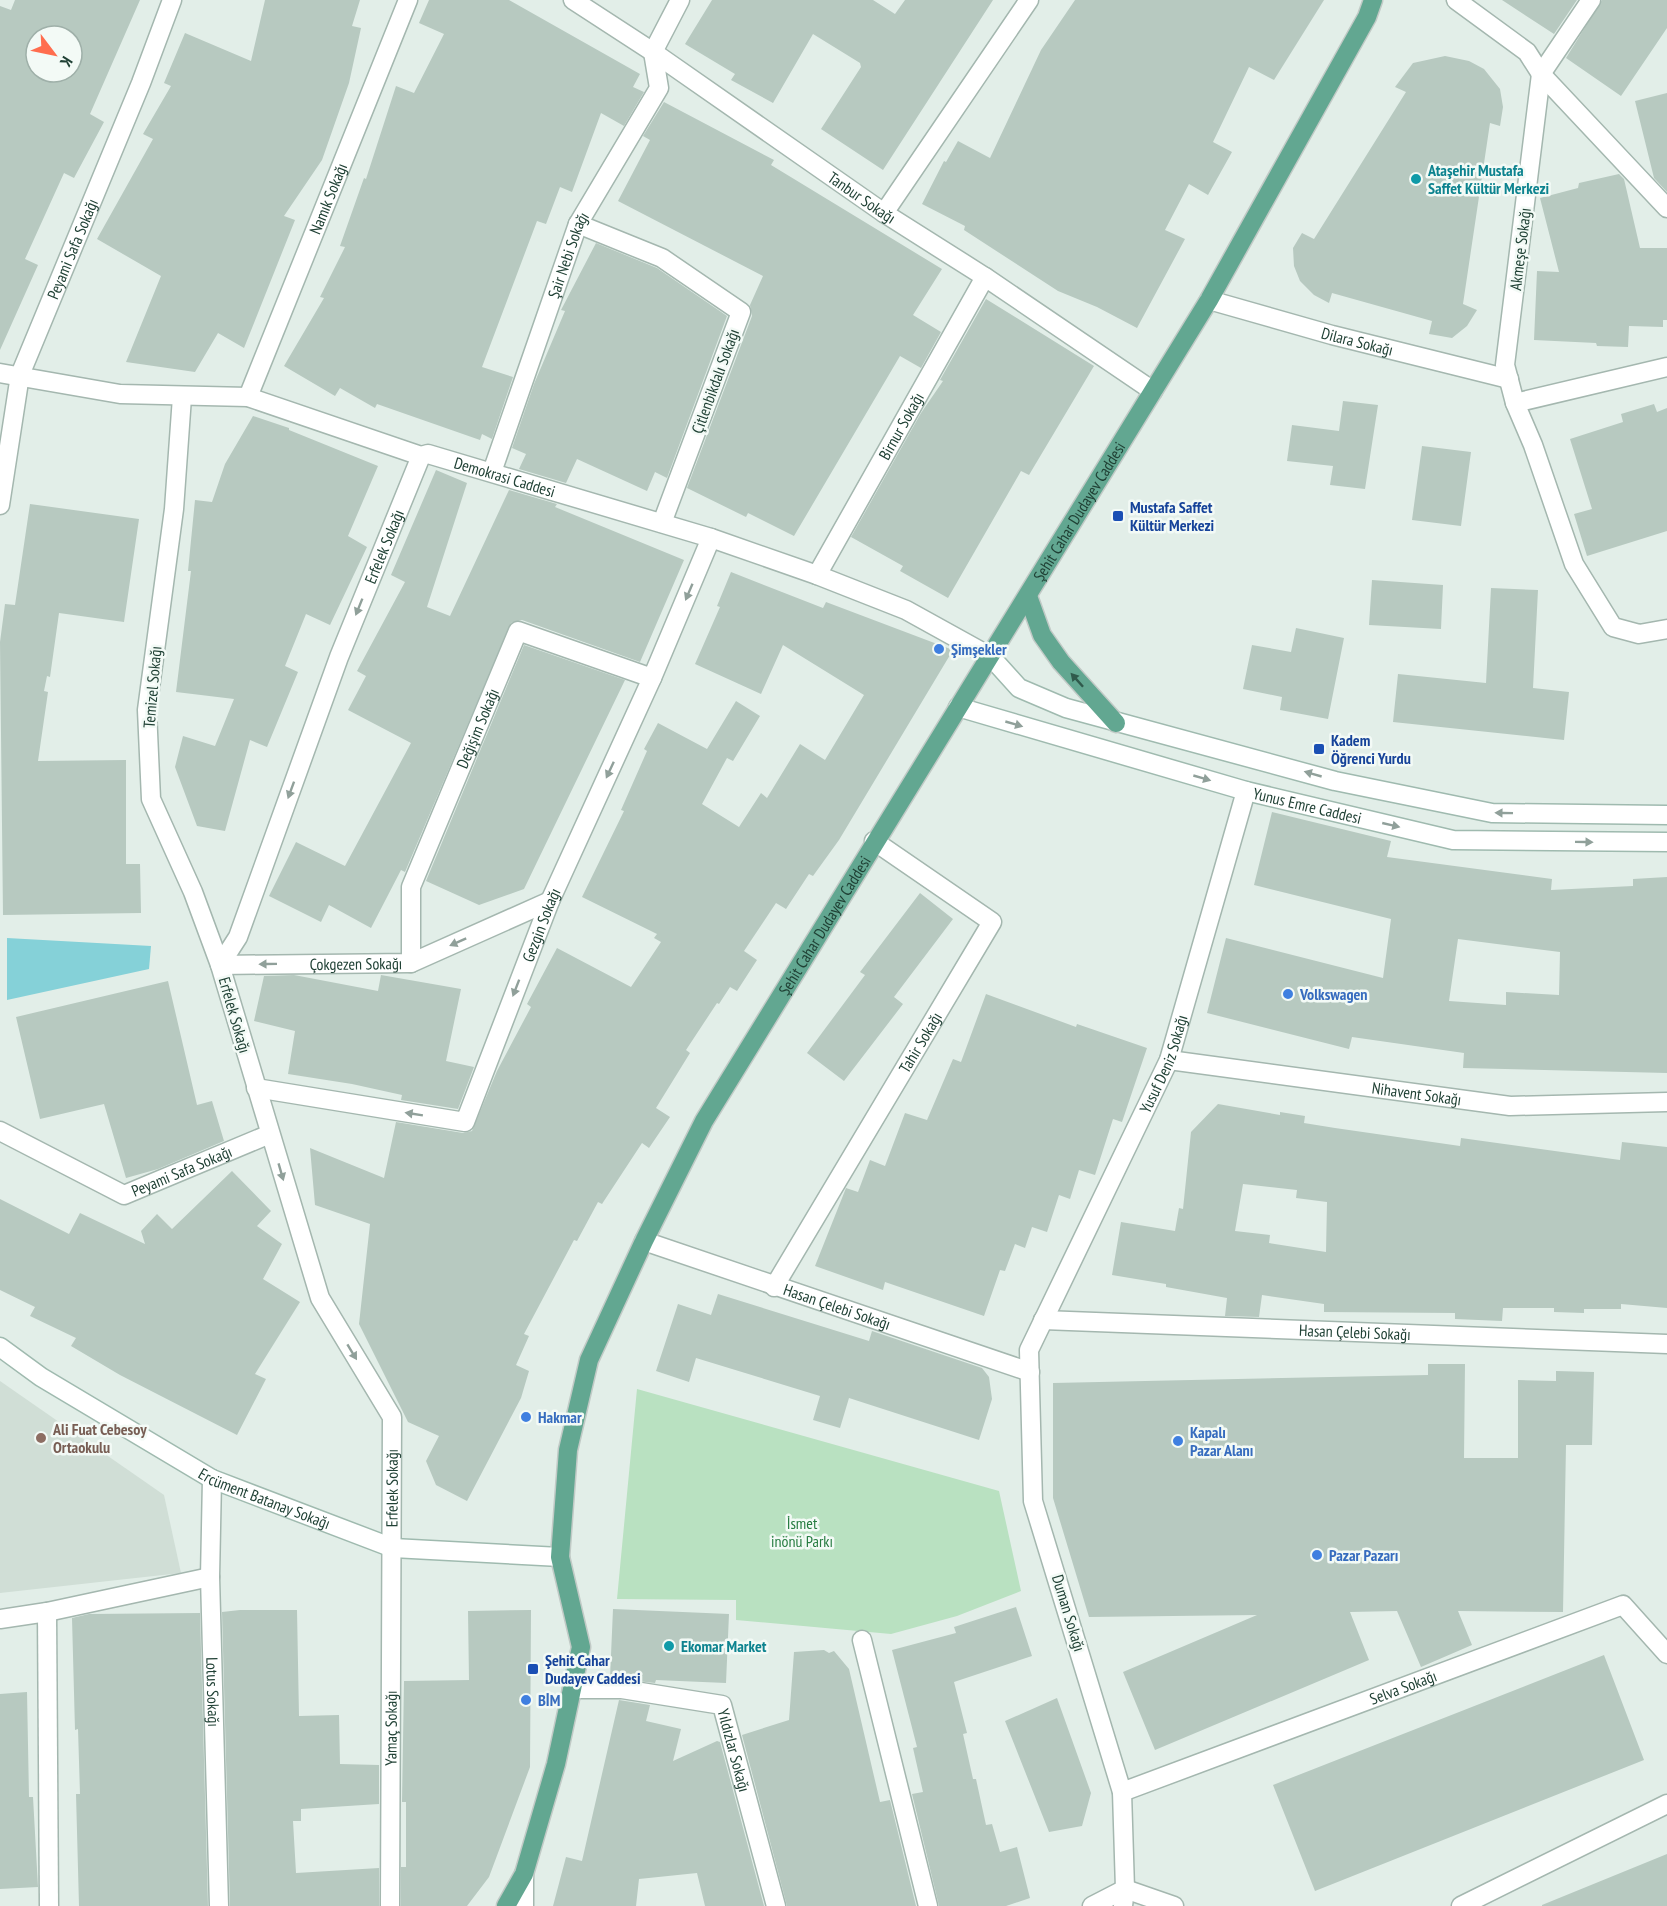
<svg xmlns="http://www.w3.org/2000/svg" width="1667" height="1906" viewBox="0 0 1667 1906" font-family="'PT Sans Narrow',sans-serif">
<rect width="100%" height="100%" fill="#e2eee8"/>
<path fill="#d0ded6" d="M 0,1381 L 164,1495 L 181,1573 L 0,1593 Z"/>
<path fill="#b9e1c1" d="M 637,1389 L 999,1491 L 1021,1591 L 957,1616 L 891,1634 L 736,1620 L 736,1600 L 617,1599 Z"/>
<path fill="#85d1d8" d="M 7,938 L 151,946 L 149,969 L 7,1000 Z"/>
<path fill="#b7c9c0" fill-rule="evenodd" d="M 15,0 L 140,0 L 90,114 L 104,122 L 74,178 L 64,173 L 25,259 L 38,265 L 0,350 L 0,6 L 11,10 ZM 36,36 L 72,36 L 72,72 L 36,72 Z
M 265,0 L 360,0 L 352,26 L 361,28 L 349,83 L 322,160 L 284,216 L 295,220 L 244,348 L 218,333 L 195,372 L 126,362 L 161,276 L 97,239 L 153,139 L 143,134 L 171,86 L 164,83 L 185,33 L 251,61 Z
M 429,0 L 509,0 L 640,74 L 633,87 L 644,92 L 624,126 L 601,113 L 572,192 L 560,187 L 546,224 L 537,221 L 482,367 L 513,377 L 492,439 L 482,434 L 480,440 L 377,404 L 375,408 L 340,388 L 335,396 L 284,366 L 324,298 L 320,297 L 345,247 L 340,246 L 364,178 L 366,179 L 396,86 L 414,93 L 444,34 L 419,23 Z
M 712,0 L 873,0 L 895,14 L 905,0 L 993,0 L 883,170 L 821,129 L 861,67 L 860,63 L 813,34 L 773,103 L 731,80 L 735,74 L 685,44 Z
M 1075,0 L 1324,0 L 1274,80 L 1249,67 L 1213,142 L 1232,152 L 1208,195 L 1189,184 L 1165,230 L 1185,239 L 1137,328 L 1097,307 L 1058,291 L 964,230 L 965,226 L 922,204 L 944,161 L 946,162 L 958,141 L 990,158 L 1041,50 Z
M 1502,0 L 1577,0 L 1554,34 Z
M 1602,0 L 1667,0 L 1667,28 L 1621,96 L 1566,58 Z
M 1445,56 L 1469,61 L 1484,69 L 1500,89 L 1503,107 L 1500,126 L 1490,123 L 1463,304 L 1477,310 L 1467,326 L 1452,338 L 1429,334 L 1432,321 L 1332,293 L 1329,303 L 1314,295 L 1300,281 L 1294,266 L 1293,248 L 1302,233 L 1314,239 L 1406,92 L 1395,87 L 1413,63 Z
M 1667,93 L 1667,192 L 1654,178 L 1635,101 Z
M 664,102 L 774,160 L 771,165 L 942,269 L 913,315 L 941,332 L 921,368 L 900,356 L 794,536 L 748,513 L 746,517 L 687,488 L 752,316 L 750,305 L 763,276 L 618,201 L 650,140 L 643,136 Z
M 1619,174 L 1624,179 L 1640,248 L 1667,248 L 1667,320 L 1663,320 L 1663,327 L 1629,326 L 1628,347 L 1597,346 L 1596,343 L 1534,340 L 1537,271 L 1559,272 L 1540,198 L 1578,188 L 1579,183 Z
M 596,243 L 657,268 L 727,316 L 667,478 L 655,472 L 647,491 L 577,459 L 566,483 L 519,469 L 526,454 L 512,448 L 534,384 L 565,311 L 561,310 Z
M 986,299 L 1094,366 L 1029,475 L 1021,471 L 948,598 L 900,571 L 903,566 L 851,537 L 921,413 L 943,381 L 940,380 Z
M 1343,401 L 1378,405 L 1365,489 L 1330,485 L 1333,466 L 1287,461 L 1292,425 L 1339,431 Z
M 1654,404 L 1657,412 L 1667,408 L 1667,531 L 1587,556 L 1574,514 L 1592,509 L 1570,439 L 1623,422 L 1621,414 Z
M 253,416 L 289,428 L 289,430 L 378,466 L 348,536 L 367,547 L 330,625 L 306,614 L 285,666 L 298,672 L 267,747 L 250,740 L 225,831 L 197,826 L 175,767 L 183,736 L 215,746 L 234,699 L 176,692 L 191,571 L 188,571 L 195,500 L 212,502 L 225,464 Z
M 1422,446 L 1471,452 L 1461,526 L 1412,520 Z
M 436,470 L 467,483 L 427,607 L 450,616 L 509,490 L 557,504 L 555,507 L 684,560 L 640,662 L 522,620 L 511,623 L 405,872 L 401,870 L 371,928 L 329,905 L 321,922 L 269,896 L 296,842 L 345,866 L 411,743 L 348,710 L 366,676 L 357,671 L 405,582 L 391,575 Z
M 30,504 L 139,519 L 124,622 L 59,613 L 50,677 L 47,676 L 44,691 L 48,692 L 38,761 L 126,760 L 126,864 L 140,864 L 141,913 L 3,915 L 0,642 L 5,604 L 15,605 Z
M 731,572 L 823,608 L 826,602 L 953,650 L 839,840 L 813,876 L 809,874 L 786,909 L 776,903 L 744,951 L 757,960 L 737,991 L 730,987 L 719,1004 L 717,1003 L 686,1050 L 690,1053 L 656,1108 L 670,1117 L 649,1148 L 642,1143 L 602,1204 L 598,1202 L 577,1241 L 574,1240 L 524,1334 L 529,1336 L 516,1365 L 529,1371 L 521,1398 L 467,1501 L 436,1485 L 426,1461 L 439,1436 L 408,1422 L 359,1324 L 370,1224 L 315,1205 L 310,1148 L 384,1178 L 396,1122 L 463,1133 L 472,1131 L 497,1071 L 531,1007 L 527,1004 L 557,948 L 631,987 L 661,942 L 654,938 L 657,934 L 582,897 L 624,811 L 621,810 L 647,751 L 644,749 L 658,723 L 707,749 L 736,701 L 760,716 L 733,761 L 727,758 L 702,804 L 739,827 L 761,793 L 767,798 L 800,744 L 825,760 L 864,695 L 783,645 L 761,694 L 695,664 L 720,607 L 717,606 Z
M 1372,580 L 1443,585 L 1441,629 L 1369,625 Z
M 1491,588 L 1538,590 L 1533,688 L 1569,692 L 1564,740 L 1393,722 L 1398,674 L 1486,683 Z
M 1296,628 L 1344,638 L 1328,719 L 1280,710 L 1282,697 L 1243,689 L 1252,645 L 1291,652 Z
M 524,645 L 625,680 L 524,889 L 479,905 L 426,881 Z
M 1272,812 L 1391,841 L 1387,857 L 1552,879 L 1551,890 L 1633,886 L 1633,879 L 1667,877 L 1667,1073 L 1463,1068 L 1464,1053 L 1352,1037 L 1349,1049 L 1207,1013 L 1226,938 L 1383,978 L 1391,919 L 1254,885 ZM 1458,939 L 1560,952 L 1559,995 L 1506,992 L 1506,1005 L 1449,1001 Z
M 920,893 L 953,919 L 894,997 L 903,1004 L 844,1081 L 807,1053 L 865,975 L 860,972 Z
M 294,975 L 378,991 L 381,975 L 461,989 L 446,1061 L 474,1067 L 458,1109 L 401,1100 L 402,1095 L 352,1084 L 288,1074 L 295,1031 L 254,1021 L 264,976 Z
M 168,981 L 197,1105 L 212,1101 L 224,1141 L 158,1169 L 126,1178 L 104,1104 L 40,1119 L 16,1017 Z
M 986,994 L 1076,1027 L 1077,1024 L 1147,1048 L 1122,1122 L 1113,1119 L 1095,1175 L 1079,1170 L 1070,1199 L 1059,1195 L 1047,1232 L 1032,1227 L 1025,1248 L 1015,1244 L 1005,1271 L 1000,1270 L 984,1316 L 885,1282 L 883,1290 L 815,1266 L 846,1188 L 858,1192 L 870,1160 L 885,1166 L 905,1113 L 927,1120 L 953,1059 L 961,1062 Z
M 1218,1104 L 1280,1115 L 1280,1112 L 1305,1116 L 1304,1123 L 1335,1128 L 1460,1146 L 1461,1138 L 1620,1160 L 1622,1142 L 1667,1147 L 1667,1308 L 1621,1304 L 1621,1309 L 1584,1309 L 1584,1313 L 1554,1312 L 1554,1308 L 1503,1308 L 1502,1321 L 1455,1319 L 1455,1313 L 1324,1312 L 1324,1304 L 1262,1295 L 1259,1317 L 1225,1316 L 1227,1298 L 1166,1287 L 1166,1284 L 1112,1275 L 1121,1222 L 1175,1231 L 1179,1208 L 1183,1209 L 1191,1132 ZM 1243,1184 L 1297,1190 L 1296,1198 L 1327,1202 L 1326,1252 L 1269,1243 L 1270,1235 L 1235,1231 Z
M 232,1171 L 271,1211 L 257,1226 L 282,1244 L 263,1279 L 300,1302 L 255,1374 L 266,1379 L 237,1435 L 120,1375 L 71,1346 L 76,1338 L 30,1316 L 35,1307 L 0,1290 L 0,1199 L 69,1234 L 80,1213 L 145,1244 L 141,1231 L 157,1214 L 172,1229 Z
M 718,1294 L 869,1341 L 872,1331 L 982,1368 L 989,1377 L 992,1399 L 979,1440 L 849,1398 L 840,1428 L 813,1420 L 820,1396 L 696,1358 L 689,1382 L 656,1371 L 678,1304 L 711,1315 Z
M 1428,1364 L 1465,1364 L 1464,1458 L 1518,1458 L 1518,1380 L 1556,1381 L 1556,1371 L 1594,1372 L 1592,1445 L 1566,1445 L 1563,1612 L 1458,1611 L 1472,1645 L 1421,1667 L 1397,1611 L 1350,1612 L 1369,1660 L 1155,1750 L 1123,1672 L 1257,1615 L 1089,1617 L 1053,1498 L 1053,1383 L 1428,1375 Z
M 1016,1607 L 1032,1656 L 954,1682 L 967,1733 L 963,1734 L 973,1779 L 976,1779 L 986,1825 L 992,1824 L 1000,1852 L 1017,1847 L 1030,1898 L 1006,1906 L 939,1906 L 912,1794 L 923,1792 L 913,1748 L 917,1747 L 892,1650 L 956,1633 L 954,1627 Z
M 613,1609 L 729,1614 L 726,1683 L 656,1680 L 655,1683 L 610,1678 Z
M 240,1610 L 297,1610 L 299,1716 L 339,1715 L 340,1764 L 379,1765 L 379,1804 L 301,1809 L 301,1821 L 293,1821 L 296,1873 L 379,1868 L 379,1906 L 230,1906 L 222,1612 Z
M 531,1610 L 530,1767 L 489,1877 L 467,1906 L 401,1906 L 401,1867 L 406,1867 L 406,1802 L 402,1802 L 404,1681 L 469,1680 L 468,1611 Z
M 200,1613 L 208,1906 L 79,1906 L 76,1794 L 80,1794 L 78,1729 L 75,1730 L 72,1618 L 89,1614 Z
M 824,1650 L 829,1653 L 834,1651 L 849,1669 L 880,1802 L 890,1800 L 916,1906 L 787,1906 L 742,1735 L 789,1720 L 794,1652 Z
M 1604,1655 L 1644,1760 L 1315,1891 L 1273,1785 Z
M 27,1692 L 29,1797 L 33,1797 L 38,1887 L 0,1889 L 0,1694 Z
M 1057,1698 L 1091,1793 L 1082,1826 L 1049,1832 L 1005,1721 Z
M 619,1700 L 650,1705 L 646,1721 L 681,1729 L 673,1761 L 717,1741 L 720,1742 L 764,1906 L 705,1906 L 697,1873 L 639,1879 L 636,1906 L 553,1906 L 566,1857 L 582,1861 Z
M 1667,1854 L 1667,1906 L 1542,1906 L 1542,1905 Z"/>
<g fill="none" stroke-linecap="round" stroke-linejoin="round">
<defs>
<g id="street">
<path id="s1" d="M 573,0 L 653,52 L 884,213 L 985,277 L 1153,391"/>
<path d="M 1456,0 L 1527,52 L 1541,74 L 1667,208"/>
<path d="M 1591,0 L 1541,74 L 1505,365 L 1515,403 L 1533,445 L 1574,564 L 1613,627 L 1639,634 L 1667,629"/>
<path d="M 884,213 L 1029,0"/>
<path d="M 578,224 L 662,258 L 741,312 L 662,523"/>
<path id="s2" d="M 1209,300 L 1332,335 L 1509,379"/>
<path id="s3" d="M 0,373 L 120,394 L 248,397 L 421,456 L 428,454 L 711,538 L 817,575 L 906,610 L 991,657"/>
<path id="s4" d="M 182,397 L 174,509 L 147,710 L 151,799 L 193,892 L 220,965 L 411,963 L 550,901"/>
<path id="s5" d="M 248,397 L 408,0"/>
<path d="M 1515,403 L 1667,367"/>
<path id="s6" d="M 492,472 L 578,224 L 659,88 L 653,52 L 680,0"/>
<path id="s7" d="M 0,505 L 20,375 L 141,83 L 172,0"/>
<path id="s8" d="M 817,575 L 985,277"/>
<path id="s9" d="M 411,963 L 411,887 L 518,631 L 652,678"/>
<path id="s10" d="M 1169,1060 L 1510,1106 L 1667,1102"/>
<path id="s11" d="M 256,1088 L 465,1122 L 550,901 L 652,678 L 711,538"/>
<path id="s12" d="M 0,1131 L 124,1195 L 270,1134"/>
<path id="s13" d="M 644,1241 L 1030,1372"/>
<path id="s14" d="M 774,1287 L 992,922 L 874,841"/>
<path id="s15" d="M 1043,1320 L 1667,1344"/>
<path id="s16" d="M 212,1479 L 210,1577 L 219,1906"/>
<path d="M 47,1612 L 49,1906"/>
<path d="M 0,1619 L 47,1612 L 210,1577"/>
<path d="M 862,1640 L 928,1906"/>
<path id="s17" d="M 572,1689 L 622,1689 L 722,1705 L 776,1906"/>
<path id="s18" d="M 1122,1792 L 1623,1605 L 1667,1654"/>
<path id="s19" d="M 390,1906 L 392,1417 L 320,1298 L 220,965 L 238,937 L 339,657 L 421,456"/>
<path d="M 524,1906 L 524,1874"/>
<path d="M 1092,1906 L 1125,1889 L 1174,1906"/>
<path id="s20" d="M 1123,1906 L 1125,1889 L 1122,1792 L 1033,1501 L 1029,1350 L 1169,1060 L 1246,791"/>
<path d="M 1461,1906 L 1667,1804"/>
</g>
<g id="secondary">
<path d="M 991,657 L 1019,688 L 1066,708 L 1335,781 L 1492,813 L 1667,815"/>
<path id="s21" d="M 958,707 L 1246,791 L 1453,840 L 1667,842"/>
<path id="s22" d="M 0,1347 L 41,1377 L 212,1479 L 393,1548 L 560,1557"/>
</g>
<g id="primary">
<path d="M 1028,596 L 1042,635 L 1061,662 L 1116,723"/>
<path id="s23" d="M 506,1906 L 524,1874 L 556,1764 L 581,1647 L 560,1557 L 568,1450 L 589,1360 L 644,1241 L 704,1121 L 1209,300 L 1367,17 L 1373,0"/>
</g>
</defs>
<use href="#street" stroke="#a4b7af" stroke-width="21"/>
<use href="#secondary" stroke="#9fbaaf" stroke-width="21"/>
<use href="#primary" stroke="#c1cac6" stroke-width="21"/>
<use href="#street" stroke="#fff" stroke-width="18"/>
<use href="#secondary" stroke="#fff" stroke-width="18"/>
<use href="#primary" stroke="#62a791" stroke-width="18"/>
</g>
<defs><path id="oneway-solid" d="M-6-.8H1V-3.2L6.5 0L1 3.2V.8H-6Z" transform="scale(1.5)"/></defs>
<g fill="#90a09a">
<use href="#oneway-solid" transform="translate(689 592) rotate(113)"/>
<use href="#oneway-solid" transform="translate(359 607) rotate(112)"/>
<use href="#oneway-solid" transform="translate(1014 724) rotate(16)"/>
<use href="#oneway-solid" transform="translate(610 770) rotate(115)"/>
<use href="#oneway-solid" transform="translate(1313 774) rotate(-164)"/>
<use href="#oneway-solid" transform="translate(1202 778) rotate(16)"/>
<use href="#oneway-solid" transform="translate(291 790) rotate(110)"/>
<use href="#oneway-solid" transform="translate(1504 813) rotate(-179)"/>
<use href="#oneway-solid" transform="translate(1391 825) rotate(13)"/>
<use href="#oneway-solid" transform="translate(1584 842) rotate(1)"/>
<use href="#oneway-solid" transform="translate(458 942) rotate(156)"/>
<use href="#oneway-solid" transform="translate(268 964) rotate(179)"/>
<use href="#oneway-solid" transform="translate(516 988) rotate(111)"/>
<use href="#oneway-solid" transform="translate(414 1114) rotate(-171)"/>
<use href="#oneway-solid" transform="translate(281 1172) rotate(74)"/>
<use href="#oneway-solid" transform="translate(352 1352) rotate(59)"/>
</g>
<use fill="#305a4c" href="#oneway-solid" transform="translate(1077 680) rotate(-132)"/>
<g fill="#0f9aa8" stroke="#f3faf6" stroke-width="2">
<circle cx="1416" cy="179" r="6"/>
<circle cx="669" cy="1646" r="6"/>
</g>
<g fill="#1a4fb4" stroke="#f3faf6" stroke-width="2">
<rect x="1112" y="510" width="12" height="12" rx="3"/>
<rect x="1313" y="743" width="12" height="12" rx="3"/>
<rect x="527" y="1663" width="12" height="12" rx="3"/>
</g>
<g fill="#3f7fe0" stroke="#f3faf6" stroke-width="2">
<circle cx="939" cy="649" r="6"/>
<circle cx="1288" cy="994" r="6"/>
<circle cx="526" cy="1417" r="6"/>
<circle cx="1178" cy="1441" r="6"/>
<circle cx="1317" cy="1555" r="6"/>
<circle cx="526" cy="1700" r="6"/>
</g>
<circle fill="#8d6e63" stroke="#f3faf6" stroke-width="2" cx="41" cy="1438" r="6"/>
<g text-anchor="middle" stroke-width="5" stroke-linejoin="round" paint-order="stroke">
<g font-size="16" font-weight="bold" fill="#0d838f" stroke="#f3faf6" text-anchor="start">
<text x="1428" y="176">Ataşehir Mustafa<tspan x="1428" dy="18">Saffet Kültür Merkezi</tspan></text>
<text x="681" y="1652">Ekomar Market</text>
</g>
<g font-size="16" fill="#204135" stroke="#f3faf6">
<text dy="6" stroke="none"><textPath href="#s1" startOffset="350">Tanbur Sokağı</textPath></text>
<text dy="6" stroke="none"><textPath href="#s5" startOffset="214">Namık Sokağı</textPath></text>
<text dy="6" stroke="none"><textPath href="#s7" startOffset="268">Peyami Safa Sokağı</textPath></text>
<text transform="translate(1520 249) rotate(-83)" y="6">Akmeşe Sokağı</text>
<text dy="6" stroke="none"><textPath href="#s6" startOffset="230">Şair Nebi Sokağı</textPath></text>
<text dy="6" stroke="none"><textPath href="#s2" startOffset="154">Dilara Sokağı</textPath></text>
<text transform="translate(715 381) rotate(-70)" y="6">Çitlenbikdalı Sokağı</text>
<text dy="6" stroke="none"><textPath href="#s8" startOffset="171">Birnur Sokağı</textPath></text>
<text dy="6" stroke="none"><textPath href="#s3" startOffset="520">Demokrasi Caddesi</textPath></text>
<text dy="6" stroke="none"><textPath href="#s23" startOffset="1544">Şehit Cahar Dudayev Caddesi</textPath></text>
<text dy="6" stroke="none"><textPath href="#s19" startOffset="1426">Erfelek Sokağı</textPath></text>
<text transform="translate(152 687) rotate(-85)" y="6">Temizel Sokağı</text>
<text dy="6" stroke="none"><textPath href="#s9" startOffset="248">Değişim Sokağı</textPath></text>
<text dy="6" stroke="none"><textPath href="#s21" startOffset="363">Yunus Emre Caddesi</textPath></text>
<text dy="6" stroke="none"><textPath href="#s11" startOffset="423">Gezgin Sokağı</textPath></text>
<text dy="6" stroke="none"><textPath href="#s23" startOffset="1058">Şehit Cahar Dudayev Caddesi</textPath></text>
<text dy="6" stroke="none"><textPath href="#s4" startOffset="720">Çokgezen Sokağı</textPath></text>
<text transform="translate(235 1015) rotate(74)" y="6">Erfelek Sokağı</text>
<text dy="6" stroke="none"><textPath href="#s14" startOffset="285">Tahir Sokağı</textPath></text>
<text dy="6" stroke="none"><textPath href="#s20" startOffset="886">Yusuf Deniz Sokağı</textPath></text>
<text dy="6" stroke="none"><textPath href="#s10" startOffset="250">Nihavent Sokağı</textPath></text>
<text dy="6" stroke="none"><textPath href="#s12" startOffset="202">Peyami Safa Sokağı</textPath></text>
<text dy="6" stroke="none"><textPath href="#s13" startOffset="204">Hasan Çelebi Sokağı</textPath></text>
<text dy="6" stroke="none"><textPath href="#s15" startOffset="312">Hasan Çelebi Sokağı</textPath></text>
<text dy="6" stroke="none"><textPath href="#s19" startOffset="418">Erfelek Sokağı</textPath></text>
<text dy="6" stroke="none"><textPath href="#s22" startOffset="306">Ercüment Batanay Sokağı</textPath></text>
<text transform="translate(1069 1613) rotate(73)" y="6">Duman Sokağı</text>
<text dy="6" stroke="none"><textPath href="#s18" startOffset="300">Selva Sokağı</textPath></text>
<text dy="6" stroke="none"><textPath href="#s16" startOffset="213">Lotus Sokağı</textPath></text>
<text dy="6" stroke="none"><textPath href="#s19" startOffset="178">Yamaç Sokağı</textPath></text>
<text dy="6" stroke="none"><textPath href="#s17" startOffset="198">Yıldızlar Sokağı</textPath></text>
</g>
<g font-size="16" font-weight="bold" fill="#164399" stroke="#f3faf6" text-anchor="start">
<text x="1130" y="513">Mustafa Saffet<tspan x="1130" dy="18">Kültür Merkezi</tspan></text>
<text x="1331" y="746">Kadem<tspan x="1331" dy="18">Öğrenci Yurdu</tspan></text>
<text x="545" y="1666">Şehit Cahar<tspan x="545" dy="18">Dudayev Caddesi</tspan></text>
</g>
<g font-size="16" font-weight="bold" fill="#366cbe" stroke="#f3faf6" text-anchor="start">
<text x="951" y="655">Şimşekler</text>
<text x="1300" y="1000">Volkswagen</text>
<text x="538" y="1423">Hakmar</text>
<text x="1190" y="1438">Kapalı<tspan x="1190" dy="18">Pazar Alanı</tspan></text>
<text x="1329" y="1561">Pazar Pazarı</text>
<text x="538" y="1706">BİM</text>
</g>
<g font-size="16" font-weight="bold" fill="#785e54" stroke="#f3faf6" text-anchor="start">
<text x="53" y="1435">Ali Fuat Cebesoy<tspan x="53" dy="18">Ortaokulu</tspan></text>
</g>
<g font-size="16" fill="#267c41" stroke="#f3faf6">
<text x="802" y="1529">İsmet<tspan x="802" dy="18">inönü Parkı</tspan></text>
</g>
</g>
<g transform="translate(54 54) rotate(122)"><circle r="28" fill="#f3faf6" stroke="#9fb0a9" stroke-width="1.5"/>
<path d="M0-4.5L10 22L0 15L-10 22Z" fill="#ff6d4e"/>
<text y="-9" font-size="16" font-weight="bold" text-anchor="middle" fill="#204135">K</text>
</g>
</svg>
